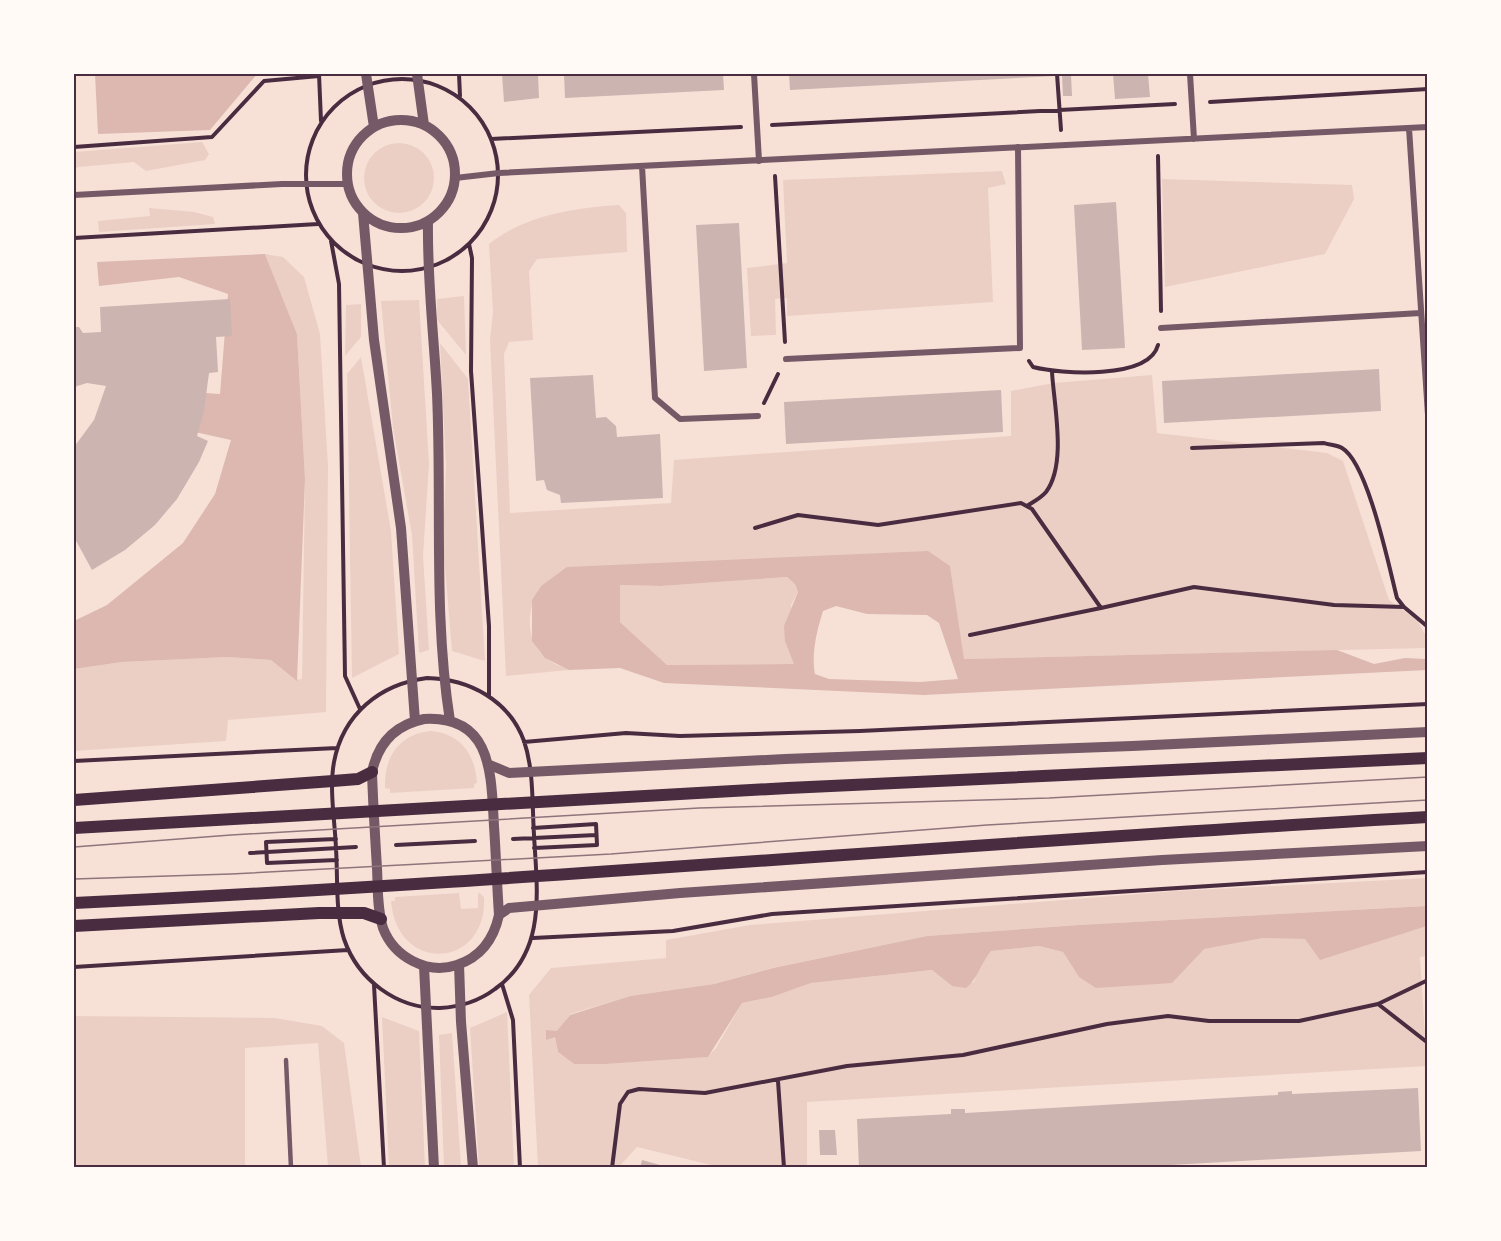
<svg xmlns="http://www.w3.org/2000/svg" width="1501" height="1241" viewBox="0 0 1501 1241" font-family="Poppins,sans-serif">
<rect width="100%" height="100%" fill="#f7e1d7"/>
<path fill="#ebcfc5" d="M 202,142 L 209,154 L 205,160 L 146,171 L 134,162 L 79,167 L 74,169 L 74,152 Z
M364 178a35 35 0 1 1 70 0a35 35 0 1 1-70 0Z
M 1002,171 L 1006,184 L 988,188 L 993,302 L 787,316 L 787,298 L 775,299 L 776,335 L 751,336 L 747,268 L 787,263 L 783,180 Z
M 1162,179 L 1352,185 L 1354,199 L 1325,254 L 1165,287 Z
M 619,205 L 626,213 L 627,252 L 537,259 L 529,271 L 533,340 L 509,342 L 504,354 L 510,513 L 671,503 L 674,460 L 1011,436 L 1011,391 L 1054,383 L 1152,375 L 1157,433 L 1327,453 L 1343,461 L 1389,600 L 1417,620 L 1427,638 L 1427,648 L 963,659 L 950,566 L 541,586 C 527,607 524,637 544,656 C 550,663 561,666 569,670 L 506,676 L 490,340 L 493,312 L 489,244 C 525,215 574,208 619,205 Z
M 149,208 L 194,212 L 213,217 L 215,224 L 99,232 L 98,221 L 150,216 Z
M 265,254 L 283,257 L 304,277 L 320,334 L 328,466 L 326,712 L 228,720 L 226,741 L 74,751 L 74,669 L 122,662 L 228,657 L 271,660 L 296,680 L 302,679 L 305,479 L 297,334 Z
M 464,296 L 466,355 L 437,320 L 437,299 Z
M 419,300 L 429,464 L 423,556 L 429,650 L 419,653 L 412,535 L 393,428 L 381,301 Z
M 361,304 L 361,337 L 345,356 L 346,305 Z
M 440,343 L 468,379 L 485,661 L 452,651 L 443,544 L 446,467 Z
M 361,357 L 391,531 L 399,654 L 352,678 L 347,374 Z
M 787,577 L 795,584 L 798,592 L 791,605 L 795,664 L 667,665 L 620,622 L 620,585 L 661,586 Z
M 431,731 C 461,734 475,754 477,783 L 474,784 L 474,788 L 390,793 L 390,789 L 385,788 C 384,757 399,734 431,731 Z
M 1427,878 L 1427,906 L 1079,925 L 927,936 L 772,968 L 714,984 L 630,996 L 570,1014 L 555,1037 L 558,1052 L 574,1064 L 606,1064 L 707,1057 L 716,1048 L 742,1003 L 772,997 L 811,983 L 932,970 L 952,986 L 974,982 L 979,966 L 991,951 L 1039,946 L 1063,952 L 1079,977 L 1171,983 L 1203,949 L 1263,938 L 1306,939 L 1320,959 L 1427,926 L 1427,956 L 1420,957 L 1427,1066 L 807,1102 L 807,1167 L 719,1167 L 637,1147 L 619,1167 L 538,1167 L 529,995 L 551,968 L 666,958 L 666,940 L 750,925 L 1176,891 Z
M 478,892 L 484,897 C 488,969 397,975 391,901 L 395,901 L 395,897 L 459,893 L 461,909 L 478,908 Z
M 507,1012 L 514,1167 L 479,1167 L 470,1028 Z
M 74,1016 L 275,1018 L 322,1026 L 344,1043 L 361,1167 L 328,1167 L 318,1043 L 245,1048 L 245,1167 L 74,1167 Z
M 382,1017 L 419,1031 L 425,1167 L 389,1167 Z
M 452,1033 L 461,1167 L 444,1167 L 439,1035 Z"/>
<path fill="#dcb8b0" fill-rule="evenodd" d="M 95,74 L 257,74 L 210,130 L 98,134 Z
M 265,254 L 297,334 L 305,479 L 297,681 L 271,660 L 228,657 L 122,662 L 74,669 L 74,621 L 107,605 L 183,543 L 215,494 L 231,440 L 195,432 L 205,393 L 220,394 L 228,294 L 179,277 L 99,286 L 97,262 Z
M 928,551 L 950,566 L 964,659 L 1337,650 L 1374,664 L 1405,658 L 1427,659 L 1427,670 L 924,695 L 664,683 L 620,668 L 569,670 L 545,658 L 532,641 L 532,600 L 541,586 L 567,567 ZM 787,577 L 795,584 L 798,592 L 784,626 L 785,641 L 794,664 L 667,665 L 620,622 L 620,585 L 661,586 ZM 836,606 L 867,614 L 927,615 L 939,623 L 958,679 L 920,682 L 829,679 L 815,674 C 811,654 817,630 823,611 Z
M 1427,906 L 1427,926 L 1320,960 L 1305,939 L 1263,938 L 1204,949 L 1172,983 L 1096,988 L 1079,977 L 1063,952 L 1039,946 L 991,951 C 981,963 977,980 966,988 L 952,986 L 932,970 L 811,983 L 772,997 L 742,1003 L 708,1057 L 606,1064 L 574,1064 L 558,1052 L 555,1037 L 546,1040 L 546,1030 L 557,1031 L 570,1015 L 630,996 L 714,984 L 773,968 L 927,936 L 1079,925 Z"/>
<path fill="#ccb4b1" d="M 502,74 L 538,74 L 539,98 L 504,102 Z
M 564,74 L 723,74 L 724,90 L 565,98 Z
M 789,74 L 1055,74 L 1055,76 L 790,90 Z
M 1062,74 L 1071,74 L 1072,96 L 1063,96 Z
M 1113,74 L 1148,74 L 1150,97 L 1115,99 Z
M 1116,202 L 1125,348 L 1082,350 L 1074,205 Z
M 739,223 L 747,368 L 704,371 L 696,225 Z
M 230,299 L 232,336 L 216,337 L 218,372 L 209,373 L 204,411 L 197,436 L 208,441 L 199,462 L 177,499 L 155,525 L 125,550 L 92,570 L 74,537 L 74,447 L 94,420 L 106,386 L 87,383 L 74,387 L 74,327 L 79,327 L 83,333 L 101,332 L 100,307 Z
M 1379,369 L 1381,411 L 1164,423 L 1162,381 Z
M 593,375 L 596,418 L 606,417 L 616,426 L 617,437 L 660,434 L 663,498 L 561,503 L 560,495 L 547,490 L 544,480 L 536,481 L 530,378 Z
M 1001,390 L 1003,432 L 786,444 L 784,402 Z
M 1418,1088 L 1421,1151 L 1118,1168 L 859,1168 L 857,1119 L 951,1114 L 951,1109 L 965,1109 L 965,1113 L 1278,1095 L 1278,1092 L 1292,1091 L 1292,1094 Z
M 819,1130 L 835,1130 L 837,1155 L 820,1155 Z
M 642,1160 L 667,1167 L 667,1168 L 640,1168 Z"/>
<g fill="none" stroke-linecap="round" stroke-linejoin="round">
<path stroke="#4a2c40" stroke-width="4" d="M 319,74 L 321,121
M 459,74 L 460,96
M 1057,74 L 1061,130
M306 175a96 96 0 1 1 192 0a96 96 0 1 1-192 0Z
M 1210,102 L 1428,89
M 772,125 L 1175,104
M 491,139 L 741,127
M 74,147 L 212,137 L 264,81 L 319,76
M 1158,156 L 1161,311
M 775,176 L 785,342
M 74,238 L 318,224
M 331,241 L 339,284 L 345,676 L 360,709
M 469,244 L 472,258 L 471,371 L 489,626 L 489,696
M 1029,361 L 1033,367 C 1060,374 1149,380 1158,345
M 764,403 L 778,374
M 1192,448 L 1324,443 C 1329,445 1337,445 1342,448 C 1368,463 1389,567 1397,598 L 1404,607
M 1027,506 C 1033,502 1041,498 1046,492 C 1067,464 1054,406 1052,372
M 755,528 L 798,515 L 878,525 L 1021,503 L 1032,509 L 1101,608 L 970,635
M 1101,608 L 1194,587 L 1334,605 L 1404,607 L 1428,627
M 427,678 C 469,679 509,700 524,741 C 534,770 532,805 534,835 C 537,891 547,952 495,989 C 479,1001 460,1007 440,1008 C 397,1009 358,980 344,939 C 335,911 338,877 336,849 C 335,821 329,790 334,762 C 343,714 380,684 427,678 Z
M 524,742 L 626,733 L 680,736 L 860,731 L 1428,704
M 74,761 L 337,748
M 533,828 L 596,824 L 597,845 L 534,848
M 336,839 L 266,842 L 267,863 L 337,860
M 513,839 L 596,835
M 396,845 L 475,841
M 250,853 L 356,847
M 533,938 L 673,931 L 772,914 L 1428,872
M 74,967 L 348,950
M 502,984 L 513,1020 L 520,1168
M 374,985 L 384,1168
M 1378,1004 L 1428,1043
M 778,1081 L 784,1168
M 612,1168 L 620,1104 L 628,1092 L 639,1089 L 705,1093 L 847,1066 L 963,1055 L 1107,1024 L 1168,1016 L 1209,1021 L 1299,1021 L 1378,1004 L 1428,980"/>
<path stroke="#755966" stroke-width="4.5" d="M 286,1060 L 291,1168"/>
<path stroke="#755966" stroke-width="6" d="M 754,74 L 759,161
M 1190,74 L 1194,139
M 1409,128 L 1428,415
M 642,166 L 655,398 L 680,419 L 758,416
M 455,178 L 499,173 L 1428,127
M 74,195 L 282,184 L 348,184
M 1161,328 L 1421,313
M 786,359 L 1020,348 L 1018,147"/>
<path stroke="#755966" stroke-width="10" d="M 366,74 L 374,127
M 417,74 L 424,125
M347 174a54 54 0 1 1 108 0a54 54 0 1 1-108 0Z
M 363,213 L 374,340 L 401,528 L 415,721
M 428,222 C 427,280 434,336 437,394 C 442,504 433,613 450,721
M 424,719 C 493,715 491,775 494,826 C 496,856 497,885 499,915 C 494,938 481,957 457,965 C 427,975 394,957 383,928 C 377,909 378,888 377,868 C 375,836 373,804 372,772 C 378,743 395,725 424,719 Z
M 490,765 L 509,773 L 785,759 L 1132,746 L 1428,732
M 499,915 L 509,908 L 680,893 L 1162,860 L 1428,846
M 459,964 L 461,1022 L 473,1168
M 424,966 L 434,1168"/>
<path stroke="#4a2c40" stroke-width="12" d="M 74,800 L 333,781 L 358,779 L 372,772
M 74,828 L 788,788 L 1428,758
M 74,903 C 525,882 976,842 1428,817
M 74,926 L 319,913 L 364,913 L 381,919"/>
<path stroke="#8f747c" stroke-width="1.5" d="M 74,847 L 231,835 L 699,808 L 1049,798 L 1428,777
M 74,879 L 231,874 L 611,854 L 987,825 L 1428,800"/>
</g>
<rect width="1501" height="1241" fill="none" stroke="#fffaf5" stroke-width="150"/>
<rect x="75" y="75" width="1351" height="1091" fill="none" stroke="#4a2c40" stroke-width="2"/>
</svg>
